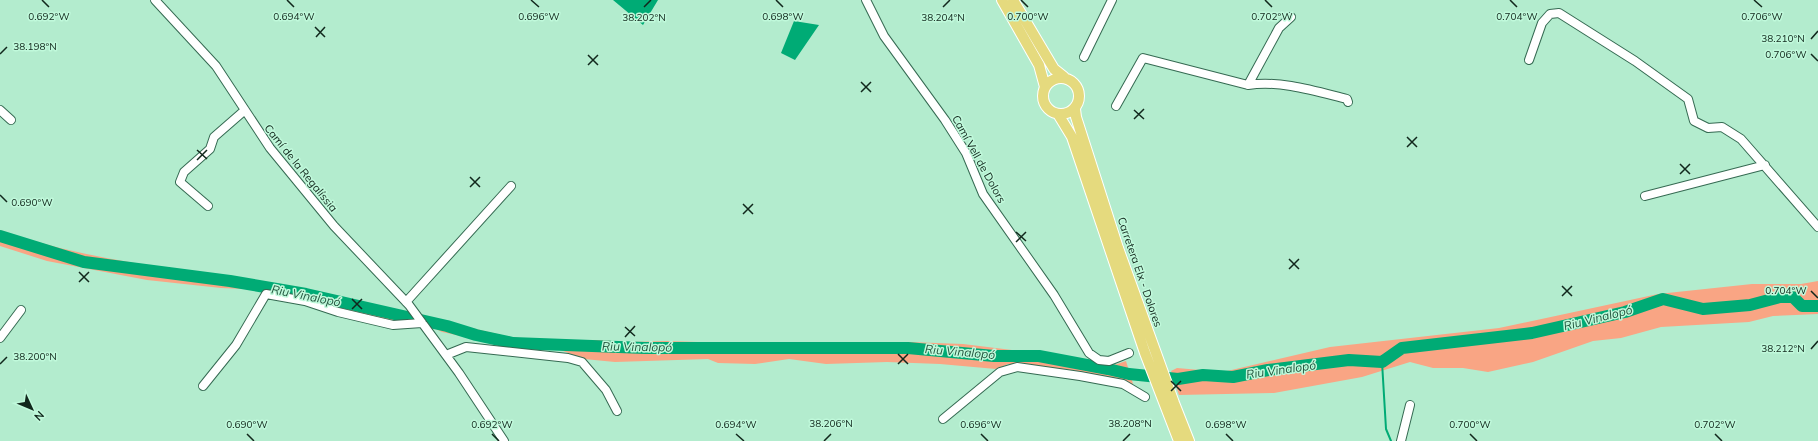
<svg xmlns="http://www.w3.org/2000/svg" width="1818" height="441" viewBox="0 0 1818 441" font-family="Mulish,sans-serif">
<rect width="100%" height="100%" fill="#b3ecce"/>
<path fill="#f9a584" d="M 0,230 C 89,262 185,269 277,284 C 319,291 361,301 402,311 L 412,320 L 391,322 L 265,290 L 221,288 L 147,280 L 47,261 L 0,246 Z
M 1818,281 L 1818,314 L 1773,316 L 1749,322 L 1661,327 L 1621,338 L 1593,341 L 1533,362 L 1488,372 L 1463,368 L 1433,368 L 1410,362 L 1362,377 L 1274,393 L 1179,395 L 1171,371 L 1177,368 L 1223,372 L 1330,347 L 1499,328 L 1658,294 L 1752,284 L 1801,284 Z
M 429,318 L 510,337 L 541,340 L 596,340 L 630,342 L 666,341 L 760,344 L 909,342 L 963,344 L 1053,355 L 1111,366 L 1126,361 L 1133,384 L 1084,373 L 1033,365 L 1008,364 L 996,369 L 940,364 L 887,362 L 826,364 L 789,359 L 755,364 L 718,363 L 708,359 L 615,362 L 584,359 L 558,349 L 540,350 L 508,346 L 442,332 L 436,329 Z"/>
<path fill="#00ab75" d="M 613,0 L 658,0 L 643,25 Z
M 794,21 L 819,25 L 795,60 L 781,53 Z"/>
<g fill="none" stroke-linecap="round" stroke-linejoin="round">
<path stroke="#00ab75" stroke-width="2" d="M 1382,362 L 1386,429 L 1391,441"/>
<path stroke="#00ab75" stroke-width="12" d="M 0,236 L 84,262 L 230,281 L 306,294 L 447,326 L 476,335 L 513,343 L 645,348 L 908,348 L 994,356 L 1039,356 L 1108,369 L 1129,374 L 1178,379 L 1203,375 L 1233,377 L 1268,370 L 1349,360 L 1382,362 L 1402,348 L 1532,333 L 1625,312 L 1663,299 L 1703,309 L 1750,305 L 1780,297 L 1793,297 L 1802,306 L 1818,306"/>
<defs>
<path id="minor" d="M 155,0 L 216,66 L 270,148 L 334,226 L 409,305 L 459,373 L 504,441
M 866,0 L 884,36 L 945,120 L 966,153 L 983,194 L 1054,295 L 1089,353 L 1099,360 L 1109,361 L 1129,353
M 1084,57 L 1112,0
M 1529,60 L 1542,23 L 1550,14 L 1559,13 L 1635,61 L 1688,99 L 1694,121 L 1708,128 L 1722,127 L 1741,139 L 1818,227
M 1248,85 C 1281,80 1315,91 1347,99 L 1348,102
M 1116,106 L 1143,58 L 1248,85 L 1279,28 L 1291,17
M 0,110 L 11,120
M 1645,196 L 1765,165
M 208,206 L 180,182 L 184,172 L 210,149 L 214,137 L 245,110
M 406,302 L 511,186
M 0,338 L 21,310
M 446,355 L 466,347 L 568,358 L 582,362 L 606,390 L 617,411
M 203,386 L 236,345 L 266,294 L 305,301 L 338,312 L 393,325 L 422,323
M 943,419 L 1000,372 L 1017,367 L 1080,376 L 1123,384 L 1145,397
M 1401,441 L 1410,405"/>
<path id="major" d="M 1002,0 L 1039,65 L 1045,87
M 1013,0 L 1054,69 L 1064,77
M1043 96a18 18 0 1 1 36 0a18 18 0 1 1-36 0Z
M 1075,109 L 1076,117 L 1118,248 L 1174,403 L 1189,441
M 1058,114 L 1072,137 L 1145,353 L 1179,441"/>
</defs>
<use href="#minor" stroke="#356a52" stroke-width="10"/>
<use href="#major" stroke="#fff" stroke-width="12"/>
<use href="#minor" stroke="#fff" stroke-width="8"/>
<use href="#major" stroke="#e5da7e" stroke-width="10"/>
</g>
<path fill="none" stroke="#11271c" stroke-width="1.5" d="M 42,0 L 49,7M 287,0 L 294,7M 531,0 L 539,7M 776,0 L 783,7M 1021,0 L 1028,7M 1265,0 L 1272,7M 1510,0 L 1517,7M 1754,0 L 1762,7M 644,7 L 651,0M 943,7 L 950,0M 315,27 L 325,37M 316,37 L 325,27M 1811,39 L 1818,31M 0,54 L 7,47M 1811,54 L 1818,61M 588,55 L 598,65M 588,65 L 598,55M 861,82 L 871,92M 861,92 L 871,82M 1134,110 L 1144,119M 1134,119 L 1144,109M 1407,137 L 1417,147M 1407,147 L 1417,137M 197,150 L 207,159M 197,160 L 207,150M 1680,164 L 1690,174M 1680,174 L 1690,164M 470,177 L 480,187M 470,187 L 480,177M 0,195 L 7,202M 743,204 L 753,214M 743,214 L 753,204M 1016,232 L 1026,241M 1016,242 L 1026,232M 1289,259 L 1299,269M 1289,269 L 1299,259M 79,272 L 89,282M 79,282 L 89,272M 1562,286 L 1572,296M 1811,291 L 1818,298M 1562,296 L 1572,286M 352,299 L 362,309M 352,309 L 362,299M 625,327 L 635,336M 625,337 L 635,326M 1811,349 L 1818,341M 898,354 L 908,364M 0,364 L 7,357M 898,364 L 908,354M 1171,381 L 1181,391M 1171,391 L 1181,381M 247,434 L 254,441M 492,434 L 499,441M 736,434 L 744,441M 981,434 L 988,441M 1226,434 L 1233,441M 1470,434 L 1477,441M 1715,434 L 1722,441M 824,441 L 831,434M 1123,441 L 1130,434"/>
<g text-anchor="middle" stroke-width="3" stroke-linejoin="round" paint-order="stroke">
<g font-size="11" fill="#11271c" stroke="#c0f9db">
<text transform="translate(979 159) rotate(61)" y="4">Camí Vell de Dolors</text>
<text transform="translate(301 168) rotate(51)" y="4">Camí de la Regalíssia</text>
<text transform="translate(1140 272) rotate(71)" y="4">Carretera Elx - Dolores</text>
</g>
<g font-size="12" font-style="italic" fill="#22573f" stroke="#c0f9db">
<text transform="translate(306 296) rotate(11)" y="4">Riu Vinalopó</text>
<text transform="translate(1598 318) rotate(-14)" y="4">Riu Vinalopó</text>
<text transform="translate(637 347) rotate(1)" y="4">Riu Vinalopó</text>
<text transform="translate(960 352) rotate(5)" y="4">Riu Vinalopó</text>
<text transform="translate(1281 370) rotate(-8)" y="4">Riu Vinalopó</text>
</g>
</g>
<g font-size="10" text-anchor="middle" fill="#11271c" stroke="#c0f9db" stroke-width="3" stroke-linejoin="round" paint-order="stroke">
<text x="1762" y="20">0.706°W</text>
<text x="49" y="20">0.692°W</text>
<text x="294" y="20">0.694°W</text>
<text x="539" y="20">0.696°W</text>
<text x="783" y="20">0.698°W</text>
<text x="1028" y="20">0.700°W</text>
<text x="1272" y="20">0.702°W</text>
<text x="1517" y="20">0.704°W</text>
<text x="644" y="21">38.202°N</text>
<text x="943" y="21">38.204°N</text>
<text x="1783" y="42">38.210°N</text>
<text x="35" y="50">38.198°N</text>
<text x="1786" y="58">0.706°W</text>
<text x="32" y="206">0.690°W</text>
<text x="1786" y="294">0.704°W</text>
<text x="1783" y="352">38.212°N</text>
<text x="35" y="360">38.200°N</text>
<text x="831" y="427">38.206°N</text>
<text x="1130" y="427">38.208°N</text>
<text x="247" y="428">0.690°W</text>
<text x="492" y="428">0.692°W</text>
<text x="736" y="428">0.694°W</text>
<text x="981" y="428">0.696°W</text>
<text x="1226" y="428">0.698°W</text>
<text x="1470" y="428">0.700°W</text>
<text x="1715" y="428">0.702°W</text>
</g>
<g transform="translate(32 409) rotate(134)" stroke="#c0f9db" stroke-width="3" paint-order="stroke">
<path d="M0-3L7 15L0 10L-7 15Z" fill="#11271c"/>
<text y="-6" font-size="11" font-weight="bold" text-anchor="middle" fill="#11271c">N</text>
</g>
</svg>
